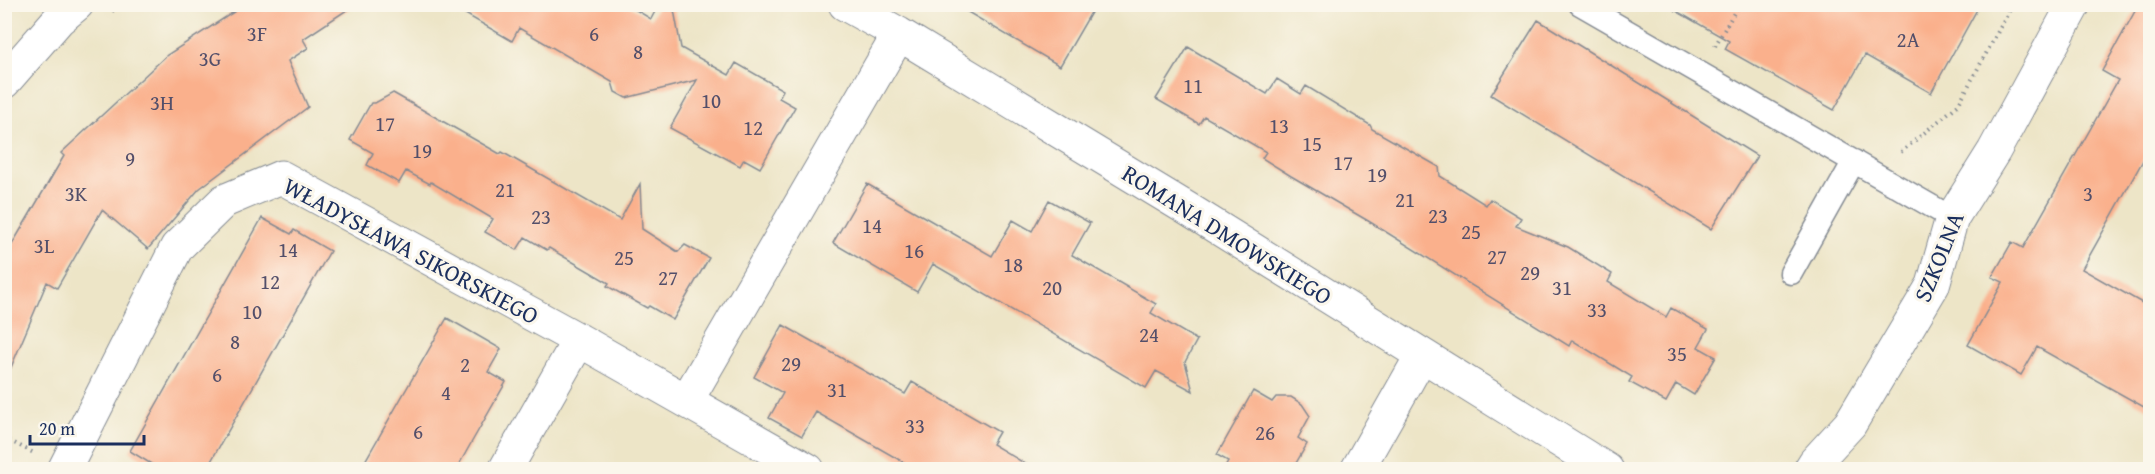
<svg xmlns="http://www.w3.org/2000/svg" width="2155" height="474" viewBox="0 0 2155 474" font-family="'Gentium Book Plus',serif">
<rect width="100%" height="100%" fill="#fbf7ec"/>
<filter id="ink" filterUnits="userSpaceOnUse"><feTurbulence type="fractalNoise" baseFrequency=".0167" numOctaves="2"/><feDisplacementMap in="SourceGraphic" scale="12" xChannelSelector="R" yChannelSelector="G"/><feConvolveMatrix kernelMatrix="1 2 1 2 8 2 1 2 1" color-interpolation-filters="sRGB"/></filter>
<filter id="wash" filterUnits="userSpaceOnUse"><feTurbulence type="fractalNoise" baseFrequency=".008" numOctaves="4" result="noise"/><feDisplacementMap in="SourceGraphic" scale="24" xChannelSelector="R" yChannelSelector="G"/><feGaussianBlur stdDeviation="1.35" result="paint"/><feColorMatrix in="noise" values="0 0 0 0 0 0 0 0 0 0 0 0 0 0 0 0 0 1.4 0 .05"/><feComposite in="paint" operator="in"/></filter>
<g filter="url(#wash)">
<rect width="100%" height="100%" fill="#ede5c7"/>
<g id="blocks">
<path fill="#fab08c" d="M 246,4 L 356,4 L 303,39 L 308,48 L 288,61 L 308,107 L 199,189 L 148,249 L 102,210 L 57,288 L 47,282 L 4,384 L 4,258 L 64,156 L 61,153 L 167,55 Z
M 448,4 L 626,4 L 651,19 L 659,4 L 673,4 L 681,48 L 729,75 L 736,63 L 783,90 L 779,98 L 795,107 L 760,168 L 744,159 L 740,166 L 670,128 L 697,80 L 626,98 L 615,92 L 612,82 L 519,28 L 512,41 Z
M 954,4 L 1096,4 L 1060,66 Z
M 1664,4 L 1980,4 L 1931,93 L 1865,55 L 1834,110 L 1725,49 L 1729,41 Z
M 2139,4 L 2151,4 L 2151,146 L 2082,269 L 2151,308 L 2151,411 L 2037,347 L 2021,375 L 1968,345 L 2003,282 L 1992,277 L 2012,242 L 2023,248 L 2118,80 L 2102,71 Z
M 1538,20 L 1757,156 L 1711,229 L 1491,95 Z
M 1188,47 L 1267,94 L 1277,79 L 1301,94 L 1306,86 L 1370,125 L 1372,129 L 1439,167 L 1440,176 L 1486,205 L 1490,199 L 1521,218 L 1516,226 L 1568,247 L 1612,274 L 1608,282 L 1666,317 L 1671,308 L 1708,329 L 1698,347 L 1716,357 L 1694,395 L 1676,384 L 1666,402 L 1629,382 L 1632,377 L 1572,340 L 1569,346 L 1370,222 L 1291,176 L 1262,158 L 1266,152 L 1204,116 L 1199,124 L 1156,99 Z
M 393,93 L 500,154 L 502,152 L 620,220 L 640,184 L 642,229 L 678,252 L 685,245 L 709,258 L 673,320 L 649,306 L 647,308 L 607,286 L 609,283 L 549,248 L 547,250 L 525,237 L 517,250 L 485,232 L 493,219 L 431,182 L 430,184 L 406,171 L 399,183 L 367,165 L 373,153 L 350,140 L 371,103 L 375,103 Z
M 867,184 L 992,256 L 1013,220 L 1032,231 L 1049,200 L 1090,223 L 1072,255 L 1156,304 L 1151,313 L 1197,340 L 1185,362 L 1193,391 L 1156,371 L 1146,388 L 933,264 L 917,292 L 833,243 Z
M 262,218 L 291,234 L 294,230 L 330,251 L 206,470 L 161,470 L 130,451 Z
M 447,318 L 501,349 L 488,372 L 506,382 L 470,445 L 456,470 L 360,470 Z
M 783,325 L 905,394 L 912,382 L 999,432 L 992,444 L 1036,470 L 917,470 L 816,412 L 802,436 L 769,418 L 783,393 L 754,377 Z
M 1253,391 L 1272,402 L 1276,397 L 1291,397 L 1302,404 L 1310,416 L 1298,438 L 1307,444 L 1292,470 L 1223,470 L 1228,461 L 1217,455 Z"/>
</g>
</g>
<g filter="url(#ink)">
<use href="#blocks" fill-opacity="0" stroke="#848a92" stroke-width="1.5"/>
<g fill="none" stroke-linecap="round" stroke-linejoin="round">
<defs>
<path id="service" d="M 1580,4 L 1952,218
M 1791,273 L 1854,161"/>
<path id="minor" d="M 845,4 L 899,34 L 1186,208 L 1607,470
M 687,400 L 899,34
M 64,470 L 177,247 L 224,201 L 281,177 L 579,340 L 808,470
M 505,470 L 579,340
M 1357,470 L 1422,355
M 1810,470 L 1815,462 L 1850,424 L 1933,285 L 1952,218 L 1994,151 L 2074,4"/>
<path id="tertiary" d="M 4,82 L 59,19 L 77,4"/>
</defs>
<use href="#service" stroke="#848a92" stroke-width="25"/>
<use href="#minor" stroke="#848a92" stroke-width="35"/>
<use href="#tertiary" stroke="#848a92" stroke-width="35"/>
<path stroke="#848a92" stroke-width="4" stroke-dasharray="1.5 4.5" stroke-linecap="butt" d="M 112,11 L 122,4
M 1715,46 L 1739,4
M 1901,152 L 1958,105 L 2013,4
M 4,438 L 34,453"/>
<use href="#service" stroke="#fff" stroke-width="22"/>
<use href="#minor" stroke="#fff" stroke-width="33"/>
<use href="#tertiary" stroke="#fff" stroke-width="33"/>
</g>
</g>
<g text-anchor="middle" stroke-width="6" stroke-linejoin="round" paint-order="stroke">
<g font-size="21" fill="#534f6a">
<text x="257" y="41">3F</text>
<text x="594" y="41">6</text>
<text x="1908" y="47">2A</text>
<text x="638" y="59">8</text>
<text x="210" y="66">3G</text>
<text x="1193" y="93">11</text>
<text x="711" y="108">10</text>
<text x="162" y="110">3H</text>
<text x="385" y="131">17</text>
<text x="1279" y="133">13</text>
<text x="753" y="135">12</text>
<text x="1312" y="151">15</text>
<text x="422" y="158">19</text>
<text x="130" y="166">9</text>
<text x="1343" y="170">17</text>
<text x="1377" y="182">19</text>
<text x="505" y="197">21</text>
<text x="76" y="201">3K</text>
<text x="2088" y="201">3</text>
<text x="1405" y="207">21</text>
<text x="1438" y="223">23</text>
<text x="541" y="224">23</text>
<text x="872" y="233">14</text>
<text x="1471" y="239">25</text>
<text x="44" y="253">3L</text>
<text x="288" y="257">14</text>
<text x="914" y="258">16</text>
<text x="1497" y="264">27</text>
<text x="624" y="265">25</text>
<text x="1013" y="272">18</text>
<text x="1530" y="280">29</text>
<text x="668" y="285">27</text>
<text x="270" y="289">12</text>
<text x="1052" y="295">20</text>
<text x="1562" y="295">31</text>
<text x="1597" y="317">33</text>
<text x="252" y="319">10</text>
<text x="1149" y="342">24</text>
<text x="235" y="349">8</text>
<text x="1677" y="361">35</text>
<text x="791" y="371">29</text>
<text x="465" y="372">2</text>
<text x="217" y="382">6</text>
<text x="837" y="397">31</text>
<text x="446" y="400">4</text>
<text x="915" y="433">33</text>
<text x="418" y="439">6</text>
<text x="1265" y="440">26</text>
</g>
<g font-size="24" fill="#1b2f5e" stroke="#fbf7ec">
<text transform="translate(1227 235) rotate(32)" y="8">ROMANA DMOWSKIEGO</text>
<text transform="translate(411 251) rotate(28)" y="8">WŁADYSŁAWA SIKORSKIEGO</text>
<text transform="translate(1939 257) rotate(-68)" y="8">SZKOLNA</text>
</g>
</g>
<rect width="2155" height="474" fill="none" stroke="#fbf7ec" stroke-width="24"/>
<path d="M30 435v9h114v-9" fill="none" stroke="#1b2f5e" stroke-width="3"/>
<text x="39" y="435" font-size="18" fill="#1b2f5e" stroke="#fbf7ec" stroke-width="4.5" paint-order="stroke">20 m</text>
</svg>
